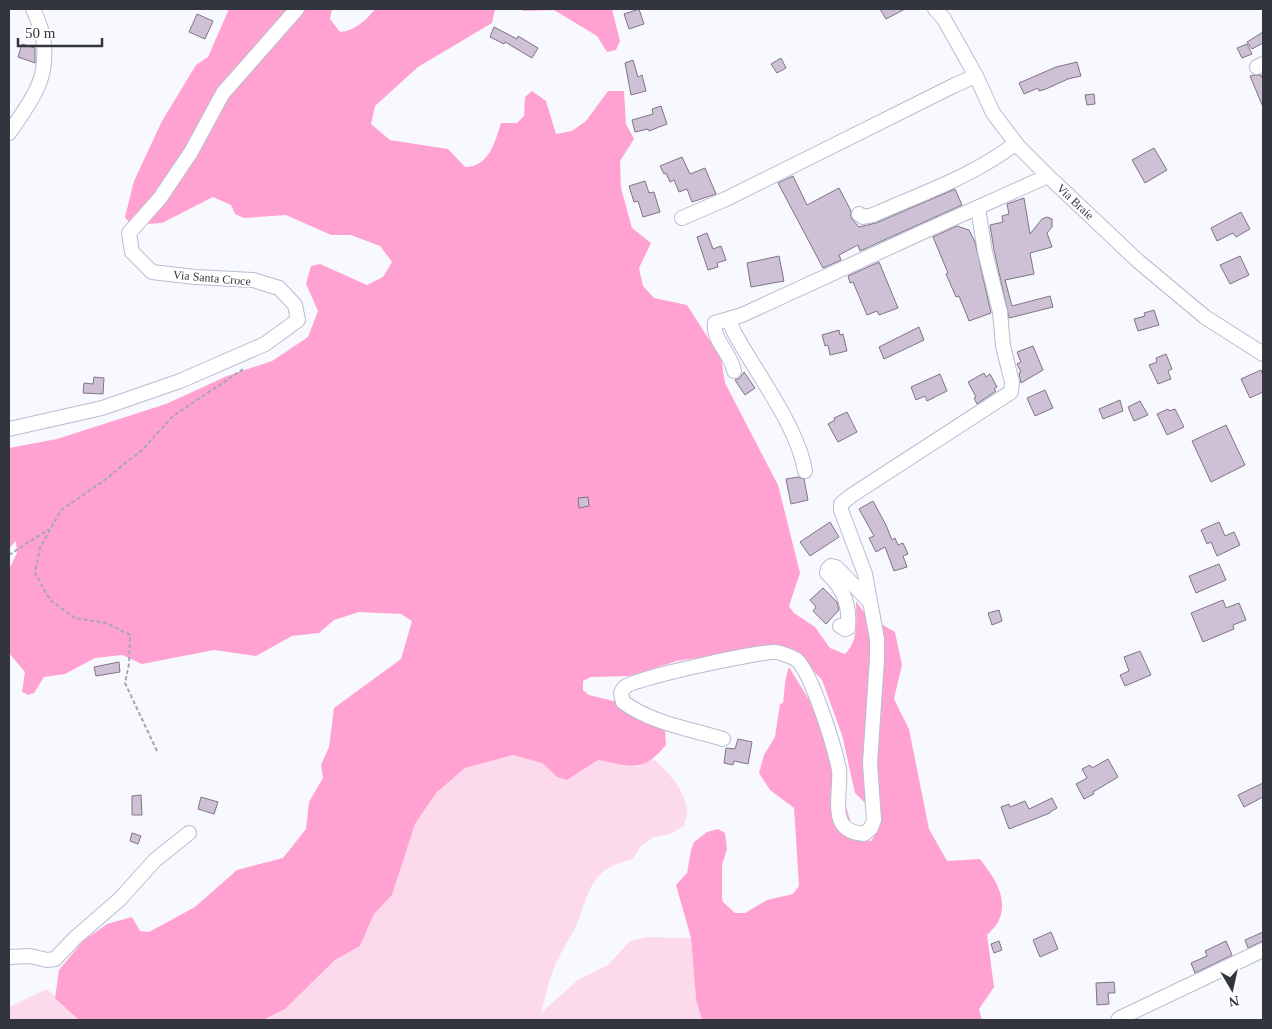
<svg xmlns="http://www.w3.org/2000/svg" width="1272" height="1029" viewBox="0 0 1272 1029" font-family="Georgia,serif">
<rect width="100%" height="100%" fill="#f8f9fe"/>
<path fill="#fddaeb" d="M 513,755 L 542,763 L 557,777 L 567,780 L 598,760 L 637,767 L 654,759 C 668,772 685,790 687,810 C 687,815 685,821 684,826 L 670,834 L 654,837 L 641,846 L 633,859 C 623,862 612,865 604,871 C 587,885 584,908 576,926 C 571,937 564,946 559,957 C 550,974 546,994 541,1013 L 578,980 L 608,965 L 630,941 L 646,937 L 691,938 L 696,999 L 702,1020 L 263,1020 L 285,1009 L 335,960 L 360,946 L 374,914 L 392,895 L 415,824 L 436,793 L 465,768 Z
M 47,989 L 79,1020 L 9,1020 L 9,1007 Z"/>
<path fill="#ffa2d2" d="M 229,9 L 332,9 L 330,19 L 340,32 C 354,31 367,20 375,9 L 495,9 L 492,23 L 418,67 L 375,106 L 371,124 L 390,140 L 448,149 L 465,167 C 489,167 495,142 501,123 L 517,123 L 524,116 L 525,97 L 532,91 L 546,101 L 556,134 L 572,131 L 586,121 L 608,91 L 624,91 L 626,124 L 634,139 L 620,161 L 621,188 L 632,228 L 651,243 L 639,268 L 643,286 L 654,298 L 687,305 L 721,358 L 725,383 L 778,485 L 800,573 L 789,606 L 794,613 L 815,627 L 830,648 L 845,654 C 859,641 856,620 856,601 L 866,615 L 895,632 L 902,665 L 894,699 L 909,729 L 929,829 L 947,861 L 980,859 C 993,876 1009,897 999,920 C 997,925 991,931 987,935 L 994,987 L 979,1009 L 982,1020 L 702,1020 L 696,999 L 691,938 L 676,885 L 687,873 L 691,850 L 694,842 L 707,832 L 718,829 L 725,833 L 727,849 L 722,865 L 722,898 L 723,902 L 735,913 L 745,913 L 767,900 L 793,894 L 799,886 L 794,808 L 770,790 L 759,773 L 764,755 L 775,737 L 780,704 L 783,703 C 785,690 784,680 789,667 L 819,716 L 855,837 L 871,841 L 876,833 L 876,814 L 855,793 L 842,735 L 822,680 L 794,651 L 755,649 L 677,661 L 630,676 L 591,677 L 583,681 L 583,690 L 589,695 L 630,705 L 665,731 L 666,745 C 642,774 632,766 598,760 L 567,780 L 557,777 L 542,763 L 513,755 L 465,768 L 436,793 L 415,824 L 392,895 L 374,914 L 360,946 L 335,960 L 285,1009 L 263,1020 L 79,1020 L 55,998 L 59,970 L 83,941 L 107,924 L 132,917 L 140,931 L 149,932 L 195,907 L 237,870 L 283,858 L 306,829 L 309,802 L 323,778 L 321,765 L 329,747 L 334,708 L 401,659 L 412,621 L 401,614 L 359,612 L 334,620 L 319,633 L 292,636 L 256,656 L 214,650 L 142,664 L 122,655 L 95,658 L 65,674 L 44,677 L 34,693 L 28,695 L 22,692 L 25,672 L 9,653 L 9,569 L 17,553 L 16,541 L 9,548 L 9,448 L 57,439 L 166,404 L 227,376 L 272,361 L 308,337 L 318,311 L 306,284 L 311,266 L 320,264 L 367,285 L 383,277 L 392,262 L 380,246 L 351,235 L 331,235 L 286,215 L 244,218 L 235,214 L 231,205 L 213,197 L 162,223 L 131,225 L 125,217 L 134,181 L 162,121 L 196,65 L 208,57 Z
M 519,9 L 612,9 L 620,41 L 616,50 L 607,52 L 597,36 L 554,10 L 524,11 Z"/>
<path fill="#cec0d5" stroke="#807487" d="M 639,9 L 644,24 L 629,29 L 624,14 Z
M 880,9 L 905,9 L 886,19 Z
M 197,14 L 213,21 L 205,39 L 189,32 Z
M 494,27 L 517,39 L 518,36 L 538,48 L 532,58 L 505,42 L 504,44 L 490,37 Z
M 1263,32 L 1263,43 L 1252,49 L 1247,42 Z
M 22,44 L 35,48 L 35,63 L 18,57 Z
M 1247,44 L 1252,54 L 1242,58 L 1237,48 Z
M 781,58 L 786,68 L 777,73 L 771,64 Z
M 633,60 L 638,77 L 642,75 L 646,91 L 631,95 L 625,63 Z
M 1077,62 L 1081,76 L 1068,79 L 1046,89 L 1039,91 L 1038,88 L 1024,94 L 1019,83 L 1056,67 Z
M 1254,75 L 1261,75 L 1263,80 L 1263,107 L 1250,76 Z
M 1094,94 L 1095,104 L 1087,105 L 1085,95 Z
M 661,106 L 667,124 L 649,131 L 648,129 L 635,132 L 632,120 L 653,114 L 652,109 Z
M 1154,148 L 1167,170 L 1145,183 L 1132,160 Z
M 682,157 L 690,174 L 705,168 L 716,194 L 692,202 L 687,189 L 679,192 L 674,180 L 670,182 L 666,173 L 664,174 L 660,166 Z
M 793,176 L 807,205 L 839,188 L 851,211 L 851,218 L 859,227 L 876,223 L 955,189 L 962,205 L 860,251 L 858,245 L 839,255 L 841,260 L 823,268 L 778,183 Z
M 645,181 L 649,193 L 654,192 L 660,212 L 643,217 L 638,201 L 634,202 L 629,186 Z
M 1024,198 L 1030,234 L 1042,219 L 1047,217 L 1052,219 L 1052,227 L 1047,233 L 1052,247 L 1030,253 L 1034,274 L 1005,280 L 1012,306 L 1050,296 L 1053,307 L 1009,318 L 994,250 L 990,225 L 1003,222 L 1002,216 L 1009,214 L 1007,204 Z
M 1241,212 L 1250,229 L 1236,237 L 1233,233 L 1217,241 L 1211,228 Z
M 957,226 L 969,230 L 975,242 L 991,313 L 969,321 L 959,296 L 956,297 L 946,274 L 948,273 L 933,237 Z
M 707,233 L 713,249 L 721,246 L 726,260 L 717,263 L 718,267 L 708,270 L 697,237 Z
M 779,256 L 784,281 L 751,287 L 747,263 Z
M 1240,256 L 1249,275 L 1230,284 L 1220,265 Z
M 879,262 L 898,308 L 879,315 L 877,311 L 867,315 L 853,282 L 850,283 L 848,276 Z
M 1154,310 L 1159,325 L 1138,331 L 1134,319 L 1145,316 L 1144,313 Z
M 919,327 L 924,340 L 884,359 L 879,347 Z
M 839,330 L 840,335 L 843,334 L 847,351 L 830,355 L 828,345 L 825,346 L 822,335 Z
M 1033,346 L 1043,370 L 1021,383 L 1019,373 L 1021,372 L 1017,364 L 1021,362 L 1017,352 Z
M 1166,354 L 1172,369 L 1168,371 L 1171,379 L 1158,384 L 1149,365 L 1157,362 L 1156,358 Z
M 1261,370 L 1263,376 L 1263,392 L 1250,398 L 1241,379 Z
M 744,372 L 755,388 L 745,395 L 735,380 L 740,378 Z
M 984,373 L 986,377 L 990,374 L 997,387 L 994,389 L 996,391 L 977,404 L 974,398 L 976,397 L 968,382 Z
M 940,374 L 947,391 L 927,401 L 925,396 L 916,400 L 911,387 Z
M 94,377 L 104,378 L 103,394 L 83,393 L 84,383 L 93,384 Z
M 1045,390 L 1053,408 L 1035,416 L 1027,398 Z
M 1120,400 L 1123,411 L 1103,419 L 1099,409 Z
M 1140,401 L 1148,415 L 1134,421 L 1128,407 Z
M 1168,409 L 1169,411 L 1175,409 L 1184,427 L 1167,435 L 1157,414 Z
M 847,412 L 857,432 L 838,442 L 828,424 L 835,420 L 834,418 Z
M 1226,425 L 1245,465 L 1211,482 L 1192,441 Z
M 798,477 L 804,479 L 808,500 L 791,504 L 786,479 Z
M 588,497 L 589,506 L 579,508 L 578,498 Z
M 873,501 L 886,525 L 892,540 L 895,538 L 898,545 L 903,543 L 908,554 L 903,556 L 907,567 L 894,571 L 885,547 L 876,552 L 869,538 L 874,536 L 859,509 Z
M 830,522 L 839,537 L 810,556 L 800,542 Z
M 1219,522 L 1225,536 L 1234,532 L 1240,545 L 1217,556 L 1211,542 L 1207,544 L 1201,530 Z
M 1219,564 L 1226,580 L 1196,593 L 1189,576 Z
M 823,588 L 837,602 L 839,610 L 826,624 L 813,611 L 816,607 L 810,600 Z
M 1223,600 L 1226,608 L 1239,603 L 1246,620 L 1233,625 L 1234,629 L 1203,642 L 1191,613 Z
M 999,610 L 1002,621 L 992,625 L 988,613 Z
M 1140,651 L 1151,675 L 1125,686 L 1120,675 L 1129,671 L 1124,657 Z
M 119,662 L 120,672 L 96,676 L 94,667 Z
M 738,739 L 752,742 L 748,764 L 734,761 L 733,765 L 724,763 L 726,748 L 735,749 Z
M 1108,759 L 1118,777 L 1093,792 L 1094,794 L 1084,799 L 1076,784 L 1087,778 L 1082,769 L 1090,765 L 1092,768 Z
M 1263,783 L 1263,797 L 1244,807 L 1238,795 Z
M 141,795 L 142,815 L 132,815 L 132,796 Z
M 201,797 L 218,802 L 214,814 L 198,809 Z
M 1052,798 L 1057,808 L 1050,812 L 1050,813 L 1009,829 L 1001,807 L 1009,804 L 1010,807 L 1025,801 L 1029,809 Z
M 132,833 L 141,836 L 138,844 L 130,841 Z
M 1051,932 L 1058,949 L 1040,957 L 1033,940 Z
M 1263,932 L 1263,941 L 1248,948 L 1245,940 Z
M 999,941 L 1002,950 L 994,953 L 991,944 Z
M 1226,941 L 1232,955 L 1195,973 L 1191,963 L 1207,956 L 1205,951 Z
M 1114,982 L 1115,993 L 1108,993 L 1109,1004 L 1097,1005 L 1096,983 Z"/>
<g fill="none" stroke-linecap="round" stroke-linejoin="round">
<defs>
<g id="minor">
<path id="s1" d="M 935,9 L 944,19 L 976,76 L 993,113 L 1018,146 L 1048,176 L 1138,261 L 1205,317 L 1263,354"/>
<path d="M 1257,67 L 1263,64"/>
<path d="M 9,133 C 31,101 50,79 43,38 C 42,29 37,18 33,9"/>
<path d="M 859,214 L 863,217 L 873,215 C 920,194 976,175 1016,143"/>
<path d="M 682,218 L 726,199 L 955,85 L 976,76"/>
<path d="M 729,320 L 734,332 C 756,373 798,427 805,471"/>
<path d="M 734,371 C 732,355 712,340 715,323 L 742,315 L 925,231 L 1048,176"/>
<path d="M 9,429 L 102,408 L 180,381 L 265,344 L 298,320 L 295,305 L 279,288 L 253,280 L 195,277 L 152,272 L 132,252 L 129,233 L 160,198 L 191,152 L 223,93 L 297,9"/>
<path d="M 840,626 L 845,629 L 848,628 C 850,605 844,589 827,573 L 828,569 L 831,566 L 836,567 L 870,602"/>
<path d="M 723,739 C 690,729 651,723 623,702 L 621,693 C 622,691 623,688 625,687 C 634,678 761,651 776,652 C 781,653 793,657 797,660 C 812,674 835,748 839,770 C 841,785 833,814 844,826 C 849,832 857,833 864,834 L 871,828 L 874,820 L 870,763 L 877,659 L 877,639 L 865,574 L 841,510 L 841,504 L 852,495 L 1011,392 L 1012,382 L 1003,346 L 1000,312 L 985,252 L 978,208"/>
<path d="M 9,957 L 30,956 L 47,960 L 55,959 L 75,938 L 120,899 L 155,860 L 189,833"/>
<path d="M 1118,1020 L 1120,1018 L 1263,950"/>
</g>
</defs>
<use href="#minor" stroke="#b8bcd2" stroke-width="16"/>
<path stroke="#a6a7ae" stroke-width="2" stroke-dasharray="4 2.5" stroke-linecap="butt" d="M 9,555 L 49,529
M 157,751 L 125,683 L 129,664 L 130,635 L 106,623 L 75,618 L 50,600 L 35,573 L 40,548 L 61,510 L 102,482 L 142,450 L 173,416 L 245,368"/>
<use href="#minor" stroke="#fff" stroke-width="14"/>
</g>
<g text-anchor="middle" stroke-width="4" stroke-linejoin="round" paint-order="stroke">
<g font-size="12" fill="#33353e" stroke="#fff">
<text dy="4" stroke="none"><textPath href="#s1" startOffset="241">Via Braie</textPath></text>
<text transform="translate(212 278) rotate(5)" y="4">Via Santa Croce</text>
</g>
</g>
<rect width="1272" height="1029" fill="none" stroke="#33353e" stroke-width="20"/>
<g transform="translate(1232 989) rotate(171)" stroke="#ffffff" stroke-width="4" paint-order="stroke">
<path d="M0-4L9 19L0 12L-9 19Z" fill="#33353e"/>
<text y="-8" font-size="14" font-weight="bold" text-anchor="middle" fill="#33353e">N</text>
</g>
<path d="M18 38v8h84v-8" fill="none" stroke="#33353e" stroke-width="2.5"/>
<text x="25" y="38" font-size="15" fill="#33353e" stroke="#ffffff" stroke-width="4" paint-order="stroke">50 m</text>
</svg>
